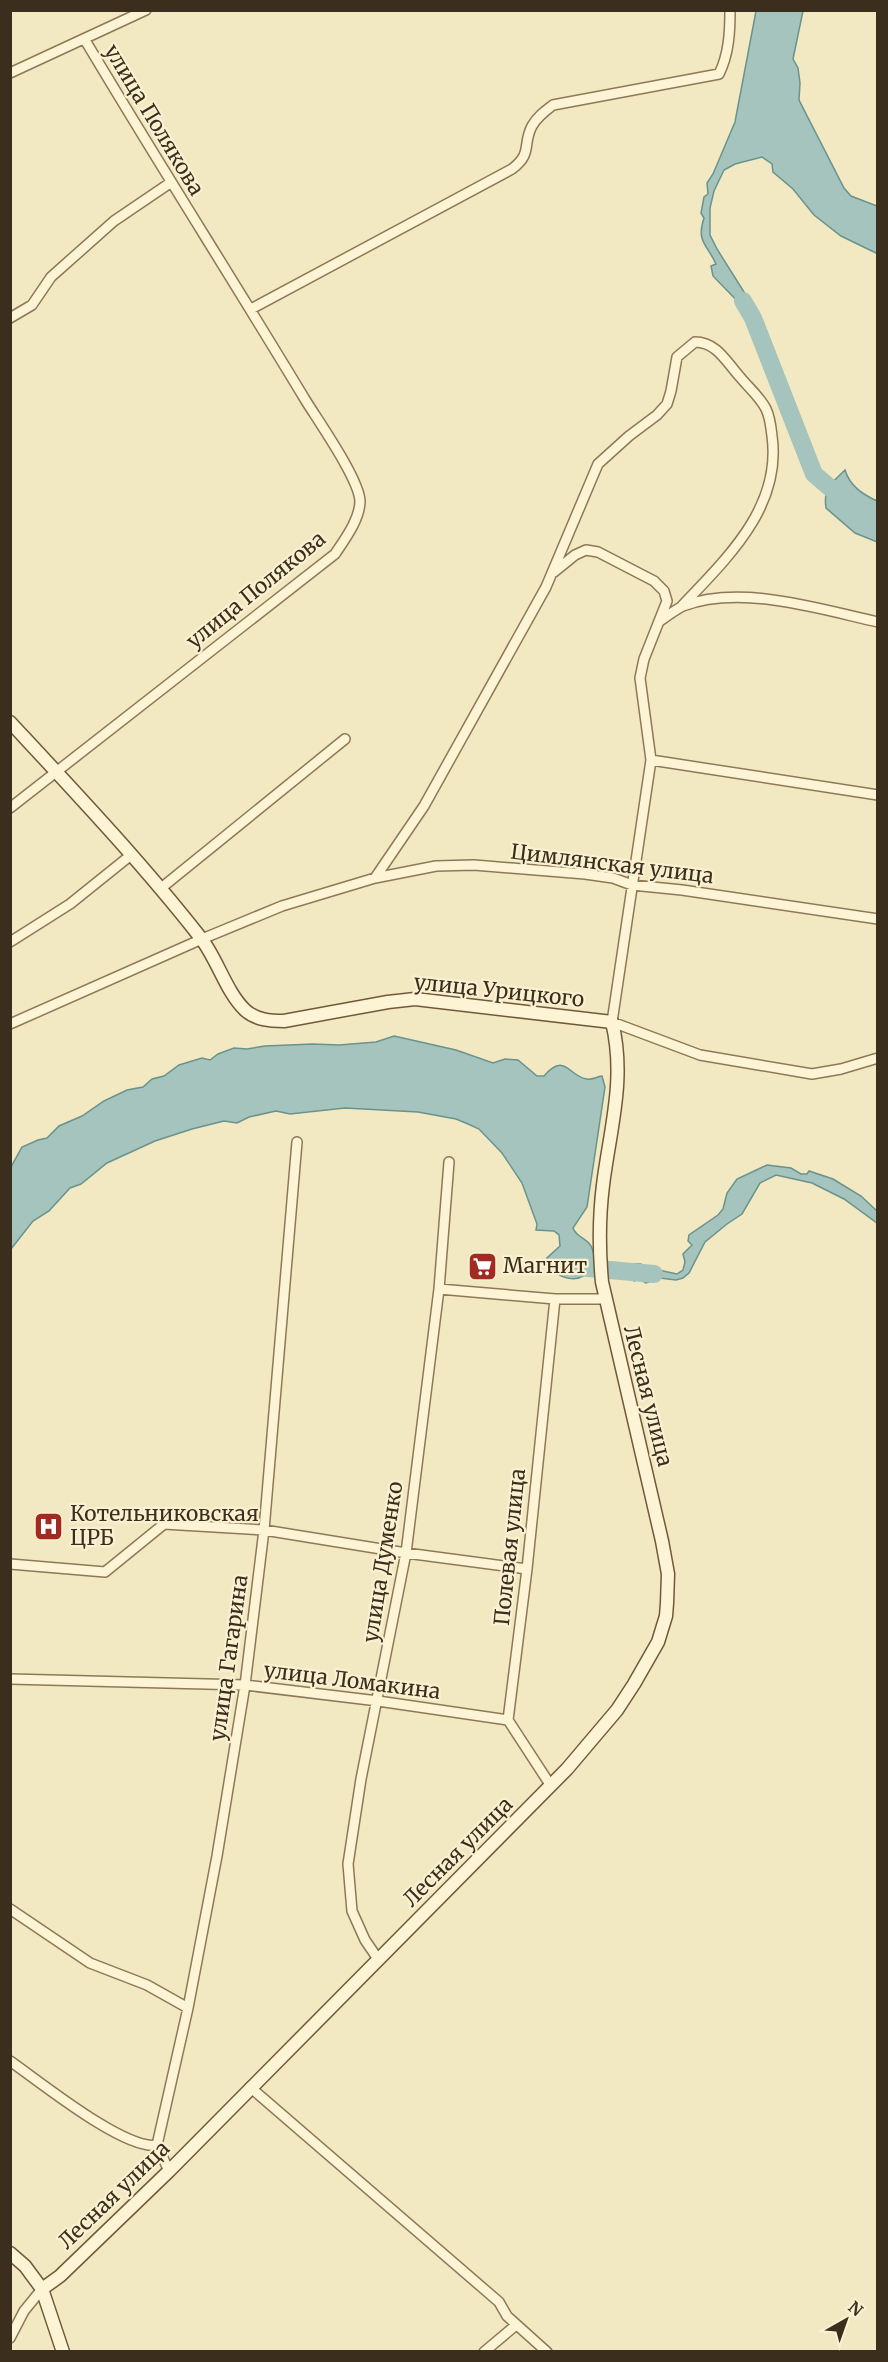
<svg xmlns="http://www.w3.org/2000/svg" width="888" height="2362" viewBox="0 0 888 2362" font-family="Merriweather,serif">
<rect width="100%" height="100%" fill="#f2e8c1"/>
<path fill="#a4c4bd" stroke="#6a938d" stroke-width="1.5" d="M 756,11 L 803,11 L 793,59 L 798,68 L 800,83 L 799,100 L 844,188 L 851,196 L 877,206 L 878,254 L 841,236 L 814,215 L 793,189 L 773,172 L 772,164 L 762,157 L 735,164 L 724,170 L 714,191 L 710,208 L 710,235 L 717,249 L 761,319 L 752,321 L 744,308 L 713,276 L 711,266 L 716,264 C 707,244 696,242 704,218 L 701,213 L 704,197 L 708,194 L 707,183 L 713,174 L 735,122 Z
M 845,470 C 850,486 862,494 877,501 L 877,542 L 855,533 L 826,508 C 823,487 831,484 845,470 Z
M 394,1036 L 456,1050 L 493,1063 L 505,1059 L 518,1060 L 537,1076 L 544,1076 C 565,1051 569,1077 587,1079 C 592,1080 596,1077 602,1076 L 605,1087 L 587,1207 L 573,1228 C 577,1239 590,1238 593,1251 C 595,1257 593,1264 590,1269 C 578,1287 557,1277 546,1264 L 547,1258 L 560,1246 L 559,1235 L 554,1231 L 536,1230 L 537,1224 L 522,1183 L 502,1153 L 479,1129 L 468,1124 L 456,1119 L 418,1112 L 345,1108 L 290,1114 L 276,1111 L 249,1117 L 237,1123 L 224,1121 L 192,1129 L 155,1141 L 107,1163 L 81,1184 L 70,1188 L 49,1211 L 33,1221 L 11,1249 L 11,1167 L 22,1147 L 38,1140 L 47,1138 L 59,1126 L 82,1116 L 104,1101 L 127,1090 L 143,1087 L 152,1079 L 164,1076 L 179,1065 L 202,1058 L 210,1060 L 218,1054 L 234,1048 L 247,1049 L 265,1046 L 313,1044 L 339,1045 L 376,1042 Z
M 767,1165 L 791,1168 L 801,1174 L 807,1174 L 809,1171 L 833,1179 L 861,1196 L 877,1211 L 877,1223 L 844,1199 L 812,1183 L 776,1175 L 760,1183 L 742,1214 L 727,1224 L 705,1242 L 689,1273 L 683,1278 L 676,1280 L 660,1278 L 646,1283 L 639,1279 L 634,1281 L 630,1270 L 634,1264 L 641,1264 L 643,1270 L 654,1269 L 677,1274 L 683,1270 L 685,1262 L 683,1254 L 692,1245 L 688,1241 L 689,1235 L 718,1215 L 723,1209 L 727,1193 L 737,1179 Z"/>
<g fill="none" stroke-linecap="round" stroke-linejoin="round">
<path stroke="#a4c4bd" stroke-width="18" d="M 743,301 L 753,318 L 814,474 L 868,520 L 878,521
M 573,1259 L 577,1267 L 654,1274"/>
<defs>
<path id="street" d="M 10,73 L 146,10
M 251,309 L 512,169 C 533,153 522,145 532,126 C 537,117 545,111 553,105 L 719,74 C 729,54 730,32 730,10
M 10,318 L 32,305 L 51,277 L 114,221 L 170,183
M 554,572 L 575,555 L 586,550 L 598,552 L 654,581 L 664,591 L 667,601 L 644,659 L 640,678 L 651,760 L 612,1022 L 700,1055 L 812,1074 L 841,1069 L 878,1058
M 660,621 C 667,616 675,610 683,606 C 741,584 819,609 878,622
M 651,760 L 878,795
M 10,808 L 335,554 C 345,539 360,519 360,501 C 359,479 319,422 306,401 C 233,280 157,161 85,40
M 375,878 L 424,806 L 546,587 L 598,464 L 629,436 L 657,415 L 667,404 L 671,391 L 677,357 L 695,342 C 717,342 727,363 740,377 C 749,388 760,397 766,409 C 770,417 771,427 772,436 C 782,508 726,559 681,607
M 160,889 L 345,739
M 10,942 L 70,904 L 131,855
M 10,1024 L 202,939 L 282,906 L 375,878 L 436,866 L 474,865 L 585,874 L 613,878 L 632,885 L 682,890 L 878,919
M 439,1289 L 555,1299 L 604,1299
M 10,1564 L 105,1572 L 164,1524 L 264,1530 L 406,1553 L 527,1569
M 10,1679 L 245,1685 L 378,1701 L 508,1720
M 551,1786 L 508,1720 L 527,1569 L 555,1299
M 10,1909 L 90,1963 L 147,1985 L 188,2008
M 378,1959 L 365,1940 L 352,1911 L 348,1864 L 361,1779 L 406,1553 L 439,1289 L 449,1162
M 10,2061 C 39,2081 125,2151 157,2145
M 250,2087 L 499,2302 L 507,2316 L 547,2352
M 169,2171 L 157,2145 L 188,2008 L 217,1856 L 245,1685 L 264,1530 L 297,1142
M 10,2338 L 24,2311 L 42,2289
M 484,2352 L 516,2325"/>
<path id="secondary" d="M 10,722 C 75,792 141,862 200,937 C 217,958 226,992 245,1010 C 256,1020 270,1021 284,1021 L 388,1002 L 415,999 L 612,1022 C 626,1079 610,1129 603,1185 C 599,1217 599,1250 602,1282 L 662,1541 L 668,1574 L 667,1603 L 666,1616 L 658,1642 L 634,1684 L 617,1710 L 567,1769 L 169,2171 L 60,2276 L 42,2289
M 10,2253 L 25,2266 L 42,2289 L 63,2352"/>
</defs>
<use href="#street" stroke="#8e7956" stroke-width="12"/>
<use href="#secondary" stroke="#705939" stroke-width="15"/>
<use href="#street" stroke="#fcf4d5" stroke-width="9"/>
<use href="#secondary" stroke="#fcf4d5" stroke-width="12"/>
</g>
<defs>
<symbol id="supermarket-square" viewBox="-11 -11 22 22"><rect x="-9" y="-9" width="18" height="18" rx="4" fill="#a32a20" stroke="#f9f1d1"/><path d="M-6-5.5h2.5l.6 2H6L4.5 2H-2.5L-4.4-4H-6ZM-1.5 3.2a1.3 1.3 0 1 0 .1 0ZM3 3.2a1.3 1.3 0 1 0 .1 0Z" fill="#fff"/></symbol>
<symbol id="hospital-square" viewBox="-11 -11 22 22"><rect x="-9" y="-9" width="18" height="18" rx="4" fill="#a32a20" stroke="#f9f1d1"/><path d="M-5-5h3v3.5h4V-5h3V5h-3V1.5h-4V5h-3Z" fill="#fff"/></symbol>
</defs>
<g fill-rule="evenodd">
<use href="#supermarket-square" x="466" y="1250" width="33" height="33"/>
<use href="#hospital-square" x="32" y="1510" width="33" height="33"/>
</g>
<g text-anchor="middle" stroke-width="4.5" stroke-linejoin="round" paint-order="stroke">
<g font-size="21" fill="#3c2e1c" stroke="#f9f1d1">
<text transform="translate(154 120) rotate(59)" y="7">улица Полякова</text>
<text transform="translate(256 590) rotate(-39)" y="7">улица Полякова</text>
<text transform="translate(612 864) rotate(7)" y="7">Цимлянская улица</text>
<text transform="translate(499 991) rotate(6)" y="7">улица Урицкого</text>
<text transform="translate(648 1396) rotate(76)" y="7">Лесная улица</text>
<text transform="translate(510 1547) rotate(-84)" y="7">Полевая улица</text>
<text transform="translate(383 1562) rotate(-81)" y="7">улица Думенко</text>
<text transform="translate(229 1658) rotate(-82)" y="7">улица Гагарина</text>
<text transform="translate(352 1681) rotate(7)" y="7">улица Ломакина</text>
<text transform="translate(458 1852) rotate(-45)" y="7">Лесная улица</text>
<text transform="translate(114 2195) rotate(-44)" y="7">Лесная улица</text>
</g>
<g font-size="21" fill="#3c2e1c" stroke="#f9f1d1" text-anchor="start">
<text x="503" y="1273">Магнит</text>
<text x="70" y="1521">Котельниковская<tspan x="70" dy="24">ЦРБ</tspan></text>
</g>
</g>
<rect width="888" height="2362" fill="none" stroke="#3c2e1c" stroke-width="24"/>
<g transform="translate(846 2320) rotate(40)" stroke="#f9f1d1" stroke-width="4.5" paint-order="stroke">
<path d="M0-4.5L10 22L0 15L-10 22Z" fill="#3c2e1c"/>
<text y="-9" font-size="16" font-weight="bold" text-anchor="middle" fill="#3c2e1c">N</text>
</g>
</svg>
